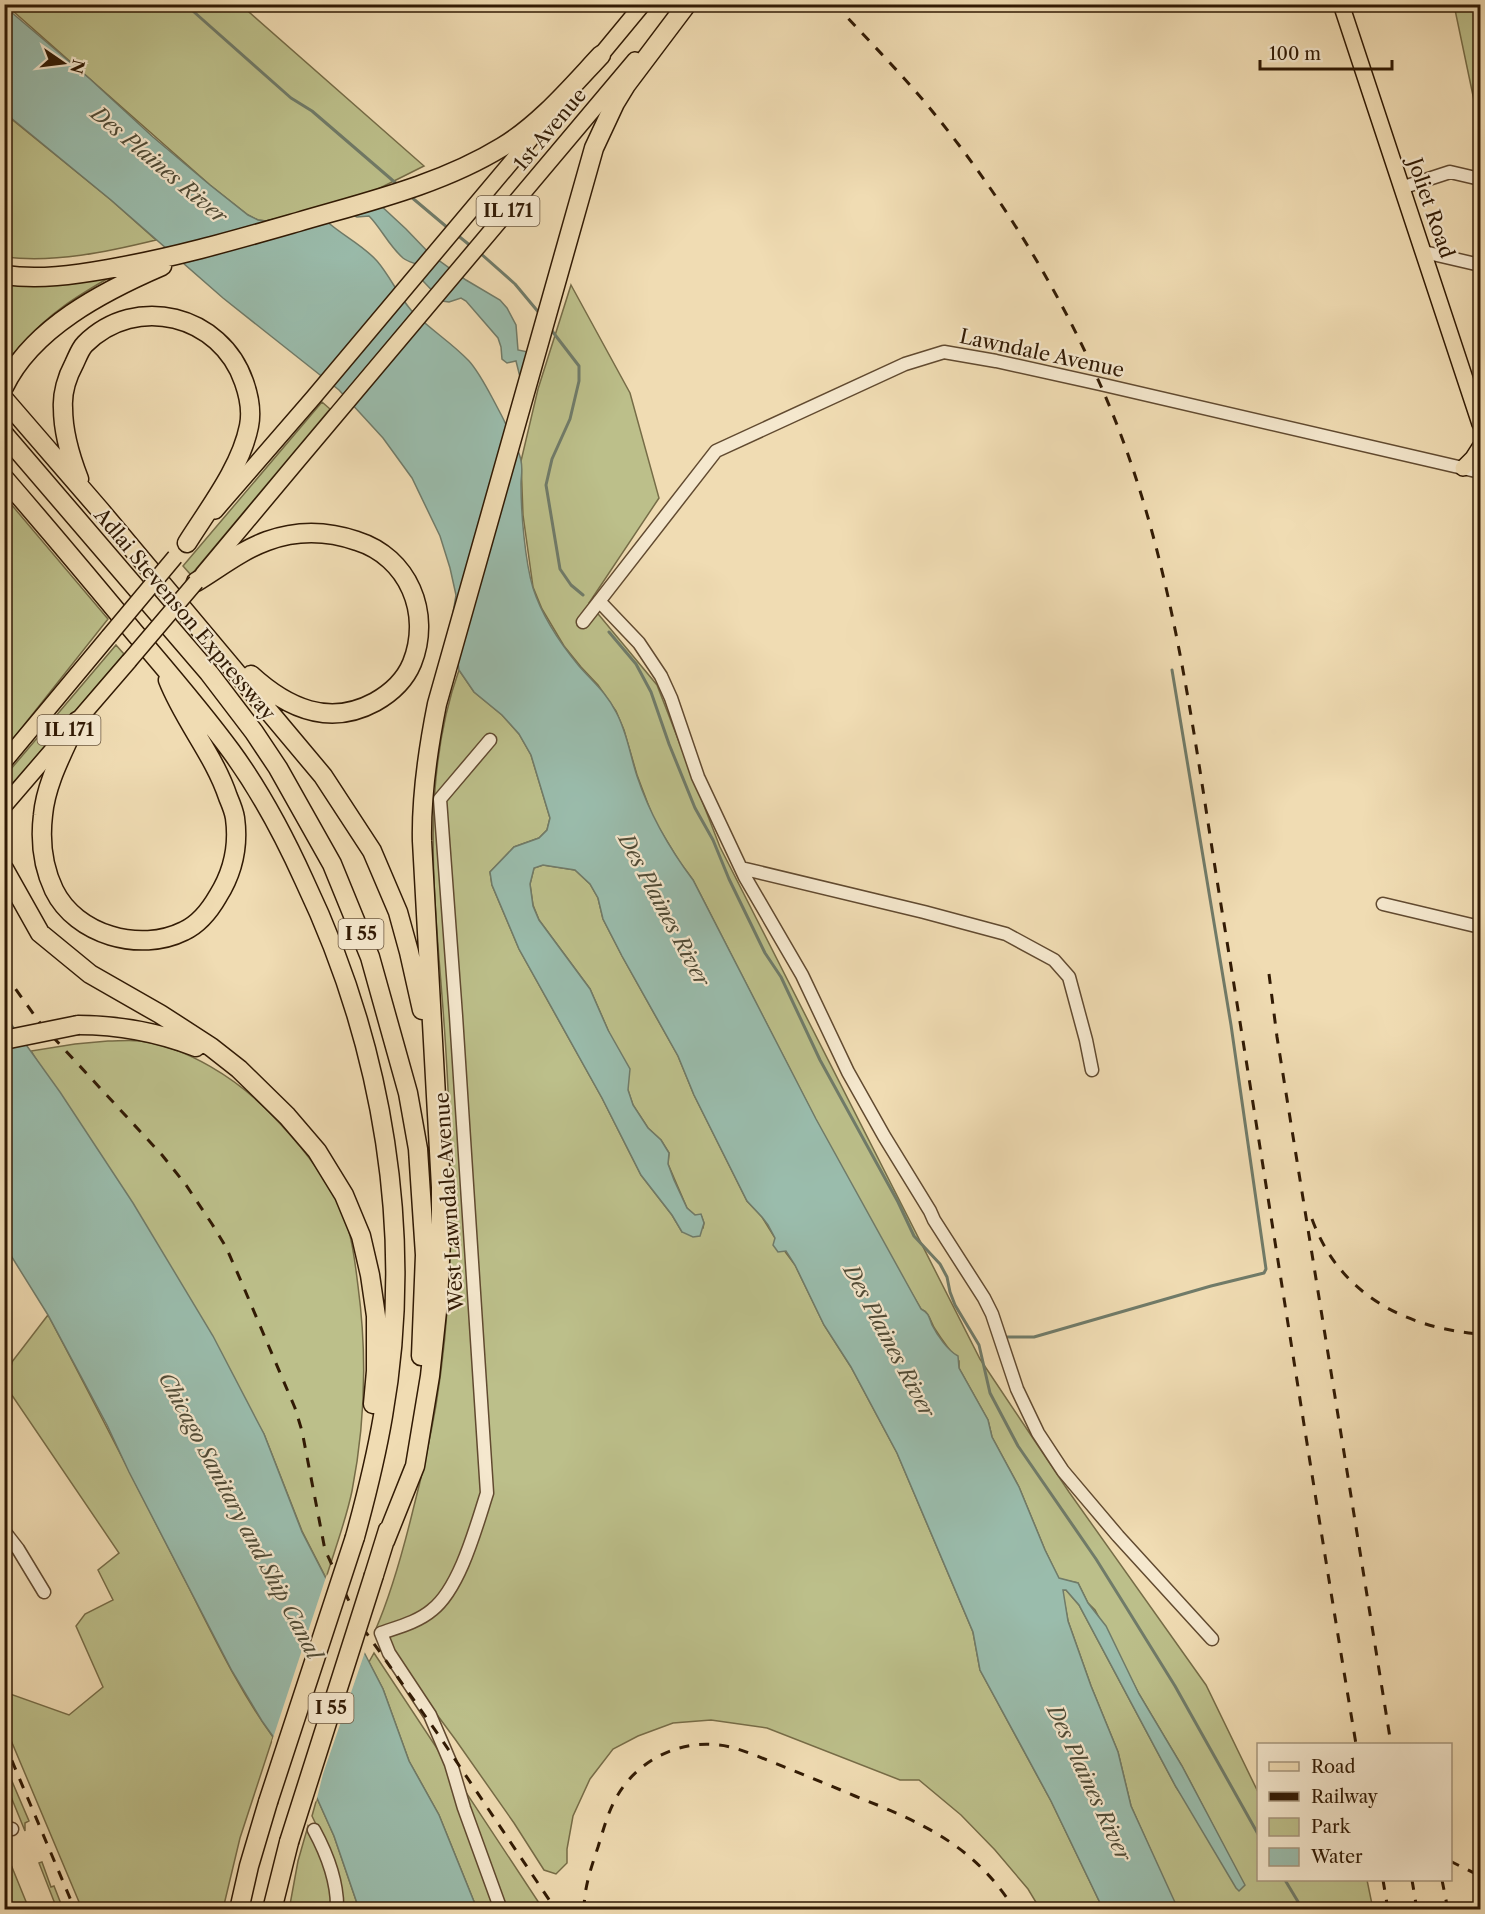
<svg xmlns="http://www.w3.org/2000/svg" width="1485" height="1914" viewBox="0 0 1485 1914" font-family="'Libre Caslon Text',serif">
<rect width="100%" height="100%" fill="#f0dcb3"/>
<filter id="stains"><feTurbulence type="fractalNoise" baseFrequency=".00333" numOctaves="4"/><feColorMatrix values="0 0 0 0 .2 0 0 0 0 .09 0 0 0 0 .02 0 0 0 .5 -.17"/></filter>
<radialGradient id="worn" r=".72"><stop offset=".6" stop-color="#630" stop-opacity="0"/><stop offset="1" stop-color="#630" stop-opacity=".3"/></radialGradient>
<path fill="#bcbf8a" stroke="#766c47" stroke-width="1.5" d="M 5,4 L 241,5 L 424,166 L 376,190 L 313,210 L 266,221 L 258,220 L 248,215 L 210,185 Z
M 1454,5 L 1480,5 L 1480,129 Z
M 4,113 L 111,200 L 156,240 C 107,252 55,263 5,257 Z
M 112,276 C 79,295 47,314 23,344 C 16,352 10,362 5,371 L 5,282 Z
M 571,285 L 630,393 L 659,498 L 589,603 L 657,685 L 720,847 L 980,1359 L 1069,1492 L 1206,1685 L 1258,1792 L 1258,1880 L 1367,1880 L 1373,1909 L 1177,1909 L 1131,1806 L 1118,1752 L 1091,1686 L 1068,1621 L 1062,1590 L 1066,1590 L 1079,1605 L 1176,1787 L 1244,1885 L 1182,1766 L 1139,1694 L 1095,1610 L 1088,1603 L 1078,1583 L 1059,1579 L 1045,1550 L 1019,1487 L 992,1437 L 988,1420 L 959,1368 L 959,1361 C 950,1351 942,1340 935,1329 C 930,1321 930,1313 921,1309 L 858,1202 L 693,880 L 679,861 L 654,820 L 637,775 L 624,730 L 616,711 L 598,685 L 581,667 L 564,646 L 542,609 L 533,587 L 523,515 L 521,461 L 538,389 Z
M 322,402 L 330,409 L 191,575 L 183,566 Z
M 5,497 L 108,619 L 5,749 L 4,749 Z
M 116,645 L 124,654 L 8,790 L 5,776 Z
M 459,670 L 474,692 L 502,715 L 519,734 L 531,755 L 550,818 L 547,830 L 539,838 L 514,847 L 490,872 L 492,885 L 519,949 L 602,1098 L 641,1175 L 672,1215 L 682,1232 L 703,1228 L 704,1223 L 701,1215 L 695,1215 L 687,1208 L 668,1164 L 669,1153 L 661,1140 L 648,1128 L 633,1105 L 608,1030 L 590,989 L 539,920 L 533,905 L 530,884 L 534,868 L 543,865 L 575,870 L 590,884 L 598,898 L 603,919 L 622,956 L 678,1056 L 694,1095 L 747,1201 L 762,1217 L 775,1238 L 795,1265 L 824,1325 L 851,1367 L 897,1453 L 973,1632 L 980,1670 L 1051,1801 L 1103,1909 L 1040,1909 L 1028,1889 L 995,1850 L 961,1815 L 919,1780 L 900,1780 L 767,1728 L 711,1720 L 673,1723 L 638,1736 L 613,1749 L 590,1779 L 573,1816 L 567,1849 L 567,1863 L 556,1874 L 544,1870 L 514,1823 L 455,1739 L 375,1631 C 392,1592 403,1551 413,1510 C 422,1475 430,1440 436,1405 C 455,1291 453,1167 446,1053 C 439,927 415,793 459,670 Z
M 108,1041 C 118,1041 130,1040 140,1041 C 187,1047 237,1079 269,1112 C 298,1142 324,1173 342,1211 C 352,1234 355,1262 358,1286 C 367,1353 365,1424 352,1491 C 346,1520 335,1549 326,1578 L 302,1531 L 264,1434 L 31,1051 L 75,1044 Z
M 48,1315 C 95,1403 140,1493 186,1582 C 213,1635 238,1689 273,1737 L 240,1838 L 223,1909 L 82,1909 L 5,1726 L 4,1685 L 10,1694 L 69,1715 L 103,1687 L 76,1626 L 85,1614 L 113,1600 L 98,1570 L 119,1553 L 5,1385 L 5,1371 Z
M 374,1653 L 543,1909 L 477,1909 L 439,1815 L 409,1761 L 383,1689 L 369,1662 Z
M 5,1765 L 29,1821 L 25,1823 L 25,1831 L 5,1782 Z
M 317,1798 L 334,1836 L 359,1909 L 340,1909 L 321,1835 L 312,1816 Z
M 308,1826 L 327,1865 L 334,1909 L 289,1910 L 298,1861 Z
M 5,1850 L 29,1909 L 5,1909 Z
M 42,1862 L 51,1887 L 54,1886 L 63,1909 L 57,1909 L 39,1863 Z"/>
<path fill="#9abcac" stroke="#707b69" stroke-width="1.5" d="M 4,6 L 90,79 L 153,137 L 210,185 L 248,215 L 258,220 L 266,221 L 313,210 L 378,203 L 406,229 L 430,254 L 466,280 L 500,300 L 507,308 L 516,325 L 518,350 L 528,352 L 521,381 L 516,361 L 507,363 L 502,359 L 501,347 L 498,338 L 466,301 L 461,298 L 449,302 L 442,301 L 423,281 L 421,266 C 415,263 408,262 403,258 C 389,246 381,228 369,216 L 357,217 L 350,214 L 324,219 C 341,235 362,244 377,261 C 390,276 398,295 411,310 C 429,329 451,342 469,361 C 479,372 488,390 495,403 C 501,414 520,451 521,461 C 523,469 521,477 521,484 C 521,513 525,561 533,588 C 542,616 560,643 579,666 C 592,681 607,693 616,712 C 627,732 630,755 637,776 C 650,815 669,848 693,880 L 816,1119 L 921,1309 C 929,1313 929,1317 932,1325 C 937,1335 948,1351 958,1356 L 959,1368 L 988,1420 L 992,1437 L 1019,1487 L 1045,1550 L 1059,1578 L 1078,1583 L 1088,1603 L 1106,1626 L 1139,1694 L 1182,1766 L 1245,1885 L 1239,1891 L 1236,1888 L 1176,1787 L 1079,1605 L 1066,1590 L 1063,1590 L 1068,1621 L 1091,1686 L 1118,1752 L 1131,1806 L 1178,1909 L 1103,1909 L 1051,1801 L 980,1670 L 973,1632 L 897,1453 L 851,1367 L 824,1325 L 795,1265 L 786,1251 L 778,1252 L 773,1245 L 775,1238 L 768,1225 L 762,1217 L 747,1201 L 694,1095 L 678,1056 L 622,956 L 603,919 L 598,898 L 590,884 L 575,870 L 543,865 L 534,868 L 530,884 L 533,906 L 539,920 L 590,989 L 608,1030 L 630,1069 L 628,1090 L 633,1105 L 648,1128 L 661,1140 L 669,1153 L 668,1164 L 674,1180 L 687,1208 L 695,1215 L 701,1214 L 704,1223 L 700,1236 L 693,1237 L 682,1232 L 672,1215 L 641,1175 L 602,1098 L 519,949 L 492,885 L 490,872 L 514,847 L 539,838 L 547,830 L 550,818 L 531,755 L 519,734 L 502,715 L 474,692 L 459,670 L 452,619 L 456,595 L 450,568 L 440,536 L 412,478 L 383,438 L 339,390 L 223,298 L 111,200 L 5,113 Z
M 4,1014 L 60,1092 L 133,1203 L 213,1336 L 264,1434 L 302,1532 L 383,1689 L 409,1761 L 439,1815 L 477,1909 L 359,1909 L 334,1836 L 317,1798 L 262,1721 L 232,1671 L 129,1472 L 107,1425 L 48,1315 L 5,1246 Z"/>
<path fill="#f0dcb3" d="M 327,1574 L 366,1649 L 323,1774 L 316,1802 L 272,1741 Z"/>
<g fill="none" stroke-linecap="round" stroke-linejoin="round">
<path stroke="#707b69" stroke-width="3" d="M 185,4 L 291,98 L 312,111 L 398,185
M 410,196 L 448,228
M 456,234 L 472,247
M 480,253 L 515,284 L 540,314
M 549,327 L 579,366 L 579,381 L 570,419 L 552,459 L 546,485 L 560,569 L 571,585 L 583,595
M 609,632 L 636,664 L 651,692 L 669,744 L 695,808 L 713,840 L 729,879 L 765,953 L 781,977 L 820,1060 L 898,1202 L 914,1236 L 940,1264 L 947,1277 L 950,1292 L 955,1305 L 979,1345 L 990,1393 L 1018,1446 L 1096,1559 L 1126,1607 L 1175,1686 L 1258,1834
M 1005,1337 L 1034,1337 L 1211,1286 L 1264,1273 L 1266,1269 L 1231,1025 L 1172,670
M 1285,1880 L 1303,1910"/>
<defs>
<path id="minor" d="M 1401,188 L 1450,172 L 1480,179
M 1424,252 L 1480,265
M 599,601 L 639,643 L 661,676 L 671,698 L 698,777 L 745,877 L 802,975 L 848,1072 L 884,1136 L 930,1211 L 934,1220 L 984,1298 L 992,1314 L 1017,1389 L 1038,1433 L 1063,1471 L 1118,1536 L 1212,1639
M 583,622 L 716,451 L 905,364 L 944,352 L 996,361 L 1100,384 L 1480,472
M 490,740 L 440,799 L 456,1016 L 487,1493 C 476,1527 460,1588 432,1610 C 418,1622 398,1627 381,1633 L 389,1653 L 430,1715 L 451,1764 L 464,1808 L 501,1910
M 741,868 L 924,912 L 1006,934 L 1054,960 L 1069,977 L 1086,1040 L 1092,1070
M 1383,904 L 1480,927
M 4,1363 L 5,1363
M 4,1531 L 18,1549 L 44,1592
M 4,1828 L 12,1829
M 314,1830 C 327,1854 338,1881 337,1910"/>
<path id="major" d="M 1341,4 L 1480,424
M 595,62 L 643,4
M 1463,468 L 1473,458 L 1480,447
M 215,511 L 313,398 L 545,122
M 203,574 C 346,402 491,232 635,60
M 4,762 L 109,636
M 4,806 L 129,661"/>
<path id="highway" d="M 4,275 C 39,280 74,275 108,269 C 173,258 235,240 298,222 C 366,202 440,185 502,147 C 540,124 571,87 601,55
M 4,387 C 32,328 104,291 162,266
M 4,399 L 100,510 L 323,776 L 372,851 L 398,912 L 409,952 L 422,1010
M 4,434 L 209,673 L 254,732 L 278,768 L 332,864 L 370,957 L 408,1093 L 418,1149 L 425,1255 L 421,1356
M 4,478 C 48,529 91,580 134,632 C 167,671 201,710 231,751 C 258,788 285,838 304,880 C 383,1045 415,1235 383,1416 C 376,1457 366,1497 355,1537
M 79,479 C 70,456 63,433 63,408 C 62,394 67,377 74,364 C 77,358 80,349 85,344 C 136,293 221,315 244,382 C 249,396 252,411 249,426 C 241,467 209,508 187,543
M 196,582 C 219,568 242,550 267,541 C 297,530 328,531 357,541 C 408,557 432,613 412,663 C 405,680 391,693 375,702 C 329,727 287,708 251,675
M 77,721 C 64,751 46,782 43,815 C 40,840 43,867 54,890 C 76,935 140,953 184,931 C 199,924 210,910 218,896 C 233,872 239,847 235,818 C 234,811 231,804 228,797 C 214,755 184,721 168,680
M 4,869 L 40,933 L 90,974 L 160,1014 L 211,1047 L 239,1069 L 287,1116 L 317,1151 L 344,1195 L 361,1236 L 370,1275 L 376,1316 L 376,1371 L 373,1404
M 78,1025 C 119,1025 157,1032 196,1047
M 385,1541 L 415,1466 L 430,1376 L 438,1302 L 441,1240 L 441,1187 L 422,841 C 421,795 428,749 437,704 L 594,148 L 615,103 L 626,85 L 687,4
M 374,1575 L 388,1530
M 239,1910 L 249,1866 L 268,1802
M 272,1910 L 289,1842"/>
</defs>
<use href="#minor" stroke="#614a30" stroke-width="15"/>
<use href="#major" stroke="#311a04" stroke-width="18"/>
<use href="#highway" stroke="#311a04" stroke-width="21"/>
<use href="#minor" stroke="#f5e8ce" stroke-width="12"/>
<use href="#major" stroke="#f0dcb3" stroke-width="15"/>
<use href="#highway" stroke="#f0dcb3" stroke-width="18"/>
<path stroke="#311a04" stroke-width="3" stroke-dasharray="10 10" stroke-linecap="butt" d="M 835,4 C 864,36 895,67 923,100 C 995,186 1055,282 1100,384 C 1175,552 1193,737 1223,917 C 1268,1193 1310,1469 1356,1744
M 4,973 L 40,1023 L 162,1155 L 186,1185 L 212,1224 L 226,1247 L 241,1281 L 295,1408 L 302,1431 L 325,1550 L 348,1599 L 365,1631 L 440,1737 L 556,1910
M 1269,974 L 1277,1037 L 1391,1744
M 1312,1219 C 1339,1294 1405,1328 1480,1334
M 4,1742 L 75,1910
M 1450,1861 L 1480,1876
M 1383,1880 L 1388,1910
M 1412,1880 L 1417,1910
M 1442,1880 L 1448,1910
M 584,1910 C 584,1888 591,1868 598,1847 C 603,1831 607,1815 615,1800 C 634,1763 676,1740 718,1745 C 731,1746 744,1751 757,1756 C 790,1769 822,1782 855,1796 C 923,1823 974,1845 1015,1910"/>
<defs>
<path id="major-bridge" d="M 109,636 L 175,557
M 129,661 L 196,582"/>
<path id="highway-bridge" d="M 4,1040 L 78,1025
M 268,1802 L 355,1537
M 289,1842 L 374,1575"/>
</defs>
<use href="#major-bridge" stroke="#311a04" stroke-width="18" stroke-linecap="butt"/>
<use href="#highway-bridge" stroke="#311a04" stroke-width="21" stroke-linecap="butt"/>
<use href="#major-bridge" stroke="#f0dcb3" stroke-width="15"/>
<use href="#highway-bridge" stroke="#f0dcb3" stroke-width="18"/>
</g>
<g text-anchor="middle" stroke-width="4.5" stroke-linejoin="round" paint-order="stroke">
<g fill="#f5e8ce" stroke="#6c5841" stroke-width="1.5">
<rect x="476.5" y="196" width="63" height="30" rx="4.5"/>
<rect x="37.5" y="715" width="63" height="30" rx="4.5"/>
<rect x="338.5" y="919" width="45" height="30" rx="4.5"/>
<rect x="308.5" y="1693" width="45" height="30" rx="4.5"/>
</g>
<g font-size="18" font-weight="bold" fill="#311a04">
<text x="508" y="217">IL 171</text>
<text x="69" y="736">IL 171</text>
<text x="361" y="940">I 55</text>
<text x="331" y="1714">I 55</text>
</g>
<g font-size="20" fill="#311a04" stroke="#f5e8ce">
<text transform="translate(550 129) rotate(-50)" y="7">1st Avenue</text>
<text transform="translate(1431 208) rotate(71)" y="7">Joliet Road</text>
<text transform="translate(1042 353) rotate(12)" y="7">Lawndale Avenue</text>
<text transform="translate(185 614) rotate(50)" y="7">Adlai Stevenson Expressway</text>
<text transform="translate(449 1202) rotate(-94)" y="7">West Lawndale Avenue</text>
</g>
<g font-size="21" font-style="italic" fill="#504b36" stroke="#f5e8ce">
<text transform="translate(159 165) rotate(40)" y="7">Des Plaines River</text>
<text transform="translate(664 910) rotate(62)" y="7">Des Plaines River</text>
<text transform="translate(889 1341) rotate(62)" y="7">Des Plaines River</text>
<text transform="translate(240 1516) rotate(62)" y="7">Chicago Sanitary and Ship Canal</text>
<text transform="translate(1089 1783) rotate(65)" y="7">Des Plaines River</text>
</g>
</g>
<rect width="1485" height="1914" fill="none" stroke="#f0dcb3" stroke-width="24"/>
<rect x="6" y="6" width="1473" height="1902" fill="none" stroke="#311a04" stroke-width="3"/>
<rect x="12" y="12" width="1461" height="1890" fill="none" stroke="#311a04" stroke-width="1.5"/>
<rect x="1257" y="1743" width="195" height="138" fill="#f5e8ce" stroke="#a7967d" stroke-width="1.5"/>
<rect x="1269" y="1762" width="30" height="9" fill="#f0dcb3" stroke="#a7967d" stroke-width="1.5"/>
<text x="1311" y="1773" font-size="18" fill="#311a04">Road</text>
<rect x="1269" y="1792" width="30" height="9" fill="#311a04" stroke="#a7967d" stroke-width="1.5"/>
<text x="1311" y="1803" font-size="18" fill="#311a04">Railway</text>
<rect x="1269" y="1818" width="30" height="18" fill="#bcbf8a" stroke="#a7967d" stroke-width="1.5"/>
<text x="1311" y="1833" font-size="18" fill="#311a04">Park</text>
<rect x="1269" y="1848" width="30" height="18" fill="#9abcac" stroke="#a7967d" stroke-width="1.5"/>
<text x="1311" y="1863" font-size="18" fill="#311a04">Water</text>
<g transform="translate(63 63) rotate(104)" stroke="#f5e8ce" stroke-width="4.5" paint-order="stroke">
<path d="M0-4.5L10 22L0 15L-10 22Z" fill="#311a04"/>
<text y="-9" font-size="16" font-weight="bold" text-anchor="middle" fill="#311a04">N</text>
</g>
<path d="M1260 60v9h132v-9" fill="none" stroke="#311a04" stroke-width="3"/>
<text x="1269" y="60" font-size="18" fill="#311a04" stroke="#f5e8ce" stroke-width="4.5" paint-order="stroke">100 m</text>
<rect width="100%" height="100%" filter="url(#stains)"/>
<rect width="100%" height="100%" fill="url(#worn)"/>
</svg>
